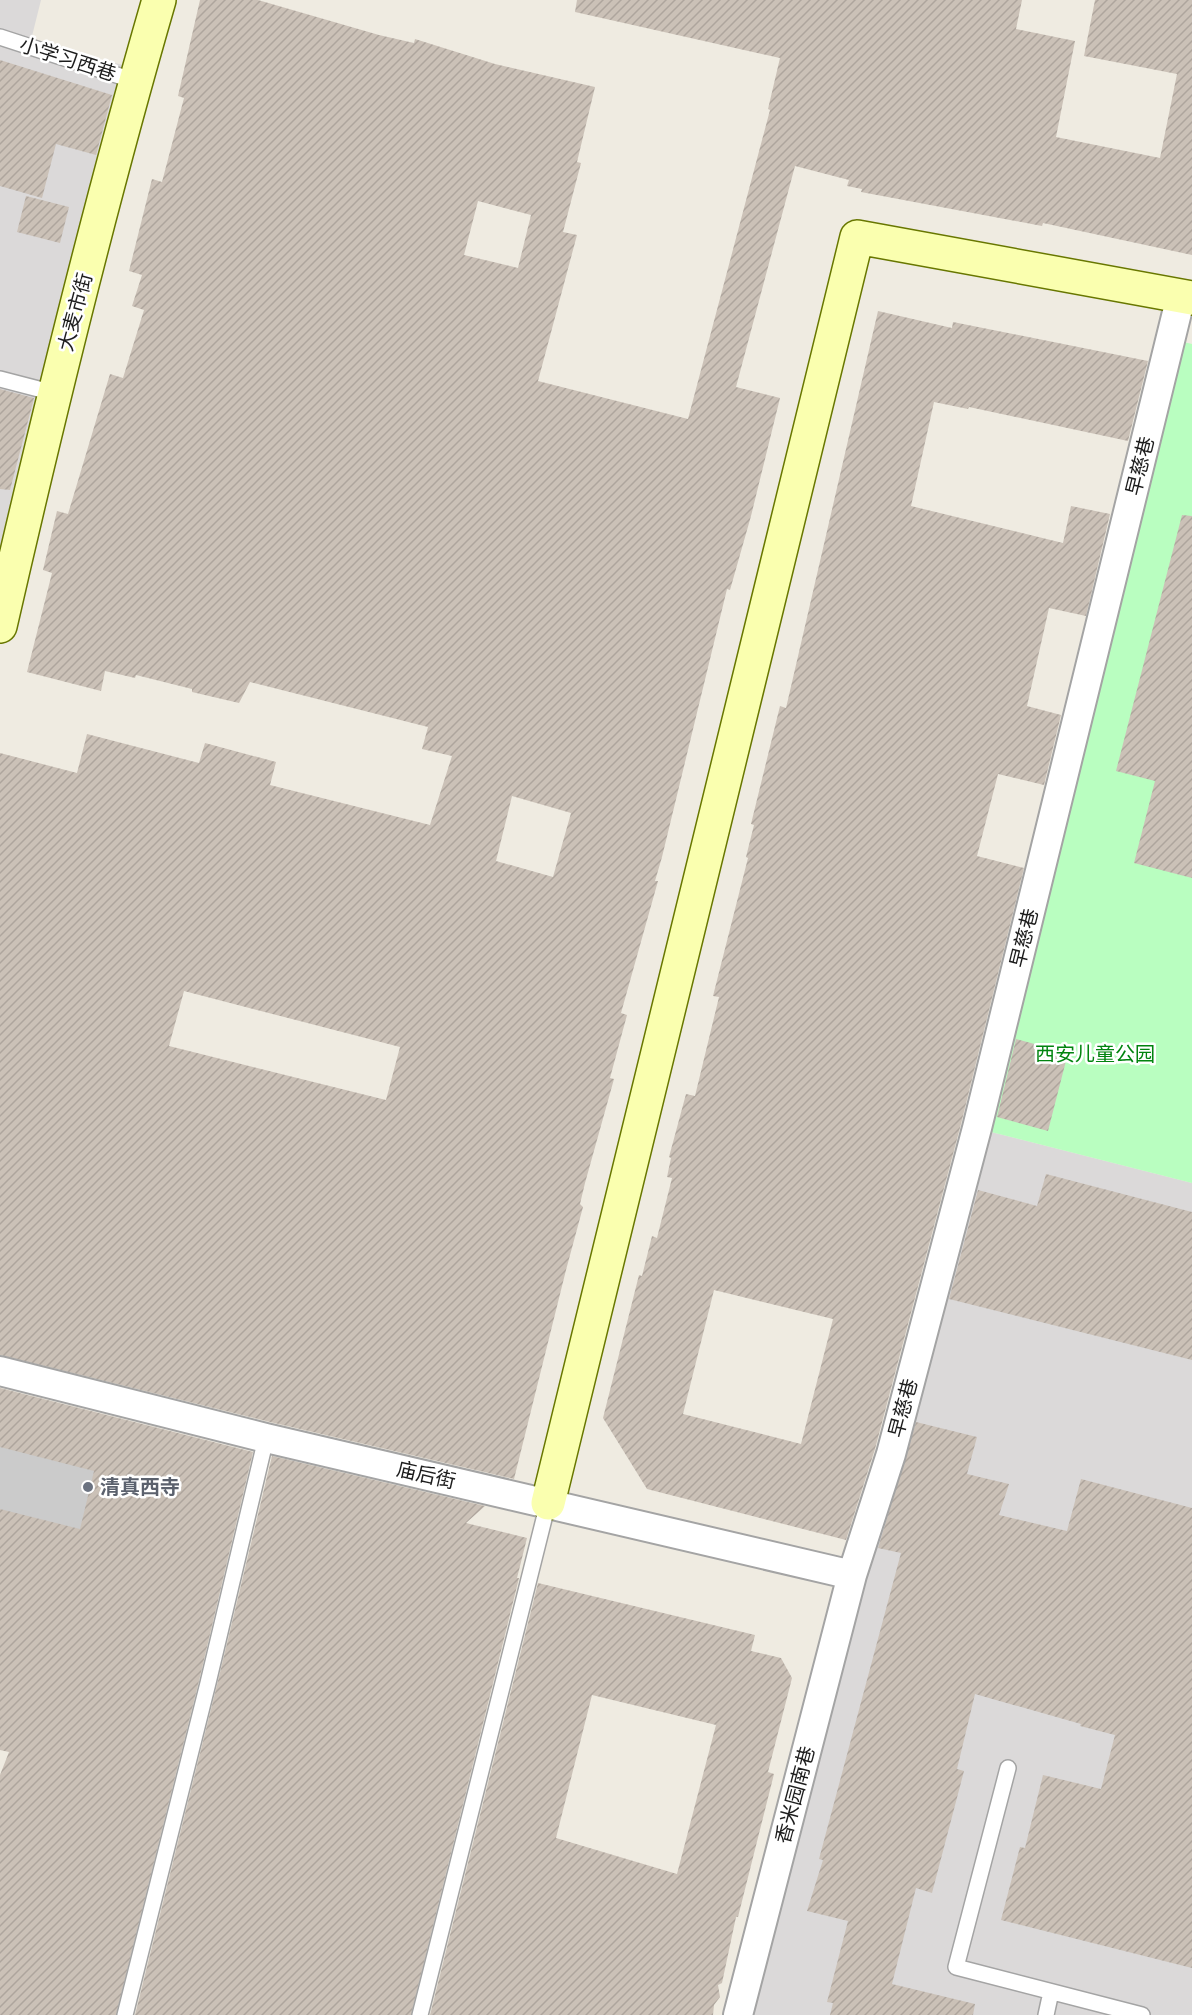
<svg xmlns="http://www.w3.org/2000/svg" width="1192" height="2015" viewBox="0 0 1192 2015" font-family="Rubik,'Noto Sans SC',sans-serif">
<defs>
<pattern id="building-hatch" width="6" height="6" patternUnits="userSpaceOnUse" patternTransform="scale(1.5)"><rect width="6" height="6" fill="#cbc1b7"/><path d="M-1 1l2-2M0 6l6-6M5 7l2-2" fill="none" stroke="#aea59d"/></pattern>
</defs>
<rect width="100%" height="100%" fill="#efebe1"/>
<path fill="#dbd9d9" d="M 0,0 L 41,0 L 30,44 L 128,66 L 0,560 Z
M 987,1131 L 1192,1183 L 1192,2015 L 747,2015 Z"/>
<path fill="#cbcbcb" d="M 0,1408 L 185,1453 L 158,1561 L 0,1521 Z"/>
<path fill="#b9fec0" d="M 1171,339 L 1192,344 L 1192,1183 L 987,1131 Z"/>
<path fill="url(#building-hatch)" fill-rule="evenodd" d="M 200,0 L 258,0 L 379,35 L 414,43 L 415,39 L 495,64 L 595,87 L 577,162 L 581,163 L 563,232 L 577,235 L 538,381 L 688,419 L 770,110 L 768,109 L 780,58 L 575,12 L 577,0 L 1022,0 L 1016,29 L 1075,41 L 1056,137 L 1160,158 L 1177,74 L 1084,56 L 1095,0 L 1192,0 L 1192,255 L 1043,223 L 1042,226 L 861,192 L 862,189 L 847,186 L 849,180 L 795,166 L 736,387 L 780,398 L 751,516 L 730,590 L 727,589 L 662,857 L 655,881 L 658,881 L 621,1013 L 627,1015 L 610,1078 L 614,1079 L 585,1183 L 580,1204 L 583,1207 L 566,1270 L 514,1479 L 270,1422 L 0,1355 L 0,753 L 77,773 L 87,734 L 199,763 L 205,743 L 276,762 L 270,785 L 430,825 L 452,756 L 422,749 L 428,727 L 250,682 L 239,703 L 192,692 L 192,689 L 136,675 L 135,678 L 105,671 L 101,691 L 27,672 L 52,573 L 43,570 L 57,511 L 68,514 L 110,374 L 123,378 L 144,310 L 132,306 L 142,275 L 129,271 L 152,179 L 162,182 L 184,98 L 178,96 ZM 478,201 L 531,215 L 518,268 L 464,255 ZM 512,796 L 571,813 L 553,877 L 496,861 ZM 184,991 L 400,1047 L 386,1100 L 169,1046 Z
M 0,60 L 112,95 L 96,155 L 56,144 L 42,198 L 0,186 Z
M 26,196 L 69,207 L 60,243 L 17,232 Z
M 878,311 L 952,328 L 953,322 L 1148,361 L 1128,441 L 969,407 L 968,409 L 934,402 L 911,506 L 1063,543 L 1071,506 L 1110,514 L 1086,616 L 1049,608 L 1027,706 L 1061,715 L 1044,785 L 998,774 L 977,856 L 1024,868 L 961,1124 L 875,1449 L 846,1540 L 647,1489 L 603,1418 L 639,1275 L 642,1276 L 652,1236 L 657,1238 L 672,1178 L 667,1177 L 671,1158 L 669,1157 L 686,1094 L 695,1096 L 719,997 L 713,996 L 748,858 L 746,857 L 754,825 L 751,824 L 780,706 L 786,708 ZM 714,1290 L 833,1319 L 801,1444 L 683,1414 Z
M 0,389 L 34,398 L 10,490 L 0,489 Z
M 1182,515 L 1192,516 L 1192,878 L 1134,863 L 1155,781 L 1116,771 Z
M 1016,1039 L 1068,1053 L 1048,1131 L 997,1117 Z
M 1046,1174 L 1192,1212 L 1192,1360 L 949,1299 L 978,1190 L 1037,1206 Z
M 0,1388 L 253,1452 L 199,1681 L 116,2015 L 0,2015 L 0,1775 L 9,1752 L 0,1750 L 0,1509 L 80,1529 L 94,1471 L 0,1447 Z
M 916,1422 L 977,1437 L 967,1474 L 1009,1484 L 999,1515 L 1067,1531 L 1081,1479 L 1192,1508 L 1192,1968 L 1001,1920 L 1020,1847 L 1025,1848 L 1043,1775 L 1101,1789 L 1115,1735 L 1080,1726 L 1081,1724 L 975,1694 L 957,1769 L 964,1771 L 932,1893 L 916,1888 L 892,1984 L 975,2004 L 973,2015 L 830,2015 L 833,2003 L 827,2002 L 848,1921 L 807,1911 L 823,1860 L 819,1859 L 901,1553 L 878,1548 Z
M 272,1456 L 485,1506 L 466,1523 L 527,1538 L 517,1578 L 519,1578 L 411,2015 L 135,2015 L 217,1685 Z
M 538,1583 L 755,1635 L 751,1651 L 781,1658 L 792,1678 L 768,1772 L 774,1774 L 738,1917 L 736,1917 L 722,1983 L 718,1985 L 720,1997 L 714,2005 L 713,2015 L 430,2015 ZM 592,1695 L 716,1725 L 677,1874 L 556,1838 Z"/>
<g fill="none" stroke-linecap="round" stroke-linejoin="round">
<defs>
<path id="lane" d="M 0,37 L 135,81
M 0,379 L 54,393
M 1008,1768 L 956,1967 L 1142,2015
M 125,2015 L 208,1683 L 266,1438
M 420,2015 L 548,1503
M 1046,2015 L 1051,1992"/>
<path id="street" d="M 0,1371 L 266,1438 L 852,1575
M 738,2015 L 852,1575 L 891,1454 L 977,1128 L 1181,296"/>
<path id="secondary" d="M 0,626 C 48,416 99,207 159,0
M 548,1503 L 857,237 L 1192,298"/>
</defs>
<use href="#lane" stroke="#a4a4a4" stroke-width="18"/>
<use href="#street" stroke="#a4a4a4" stroke-width="32"/>
<use href="#secondary" stroke="#687700" stroke-width="36"/>
<use href="#lane" stroke="#fff" stroke-width="15"/>
<use href="#street" stroke="#fff" stroke-width="28"/>
<use href="#secondary" stroke="#faffaf" stroke-width="33"/>
</g>
<circle fill="#6b7280" stroke="#fff" stroke-width="2" cx="88" cy="1487" r="6"/>
<g text-anchor="middle" stroke-width="5" stroke-linejoin="round" paint-order="stroke">
<g font-size="20" fill="#1d1d1d" stroke="#fff">
<text transform="translate(68 59) rotate(18)" y="7">小学习西巷</text>
<text transform="translate(75 312) rotate(-75)" y="7">大麦市街</text>
<text transform="translate(1140 466) rotate(-76)" y="7">早慈巷</text>
<text transform="translate(1024 938) rotate(-76)" y="7">早慈巷</text>
<text transform="translate(903 1408) rotate(-75)" y="7">早慈巷</text>
<text transform="translate(426 1475) rotate(13)" y="7">庙后街</text>
<text transform="translate(795 1795) rotate(-75)" y="7">香米园南巷</text>
</g>
<g font-size="20" fill="#02840f" stroke="#fff">
<text x="1095" y="1061">西安儿童公园</text>
</g>
<g font-size="20" font-weight="bold" fill="#5b616d" stroke="#fff" text-anchor="start">
<text x="100" y="1494">清真西寺</text>
</g>
</g>
</svg>
